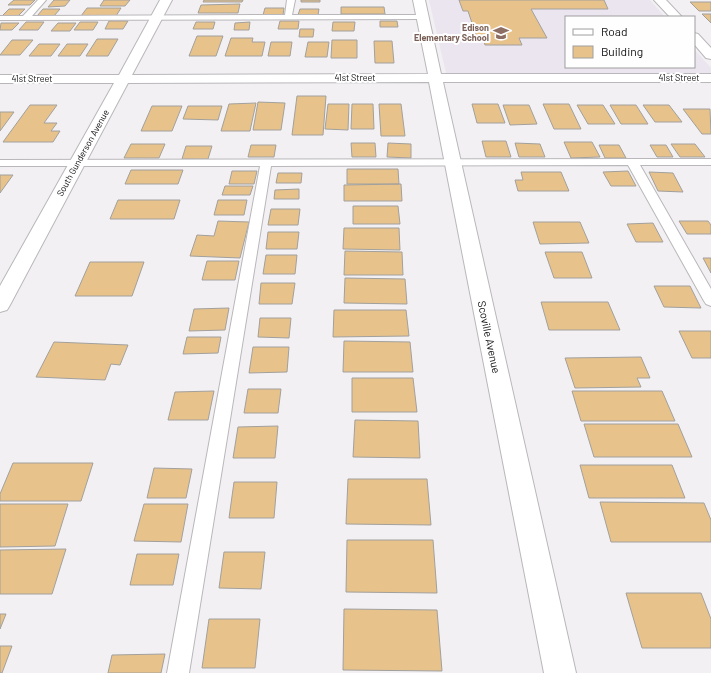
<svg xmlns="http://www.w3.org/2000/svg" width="711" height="673" viewBox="0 0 711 673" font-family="Barlow,sans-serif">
<rect width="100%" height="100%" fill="#f2f0f3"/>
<path fill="#ebe5ef" d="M 429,0 L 650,0 L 665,17 L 566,17 L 566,67 L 694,67 L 694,49 L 711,68 L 711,73 L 446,73 Z"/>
<path fill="#e7c38b" stroke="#a2a09d" d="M 14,0 L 35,0 L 30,5 L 8,5 Z
M 54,0 L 70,0 L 65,6 L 48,7 Z
M 104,0 L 130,0 L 125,6 L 100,6 Z
M 204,0 L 243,0 L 242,2 L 203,2 Z
M 301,0 L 320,0 L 320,2 L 301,2 Z
M 459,0 L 604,0 L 608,9 L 531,9 L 547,38 L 519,38 L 522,45 L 485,45 L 483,38 L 477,38 L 468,11 L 463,11 Z
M 690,2 L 711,2 L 711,11 L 699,11 Z
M 240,4 L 238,13 L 198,13 L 201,5 Z
M 341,7 L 384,7 L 385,14 L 341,14 Z
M 87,8 L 121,8 L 116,16 L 81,16 Z
M 265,8 L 284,8 L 283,15 L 263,15 Z
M 9,9 L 25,9 L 18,16 L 2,16 Z
M 43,9 L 60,9 L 54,16 L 37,16 Z
M 300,9 L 319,9 L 318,15 L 298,15 Z
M 702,14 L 711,14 L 711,23 Z
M 109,21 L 128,21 L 123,29 L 105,29 Z
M 280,21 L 299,21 L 298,29 L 278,29 Z
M 380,21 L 397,21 L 398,27 L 380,27 Z
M 26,22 L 44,22 L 38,30 L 19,30 Z
M 80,22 L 98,22 L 93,30 L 74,30 Z
M 196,22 L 215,22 L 213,29 L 193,29 Z
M 250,22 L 249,30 L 234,30 L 235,23 Z
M 333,22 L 355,22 L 354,31 L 332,31 Z
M 1,23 L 19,23 L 12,30 L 0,30 Z
M 58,23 L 76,23 L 70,31 L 51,31 Z
M 300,29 L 314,29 L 313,37 L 299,37 Z
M 197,36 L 223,36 L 216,56 L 189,56 Z
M 231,38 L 253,38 L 252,42 L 265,42 L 262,56 L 225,56 Z
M 97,39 L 118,39 L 108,56 L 86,56 Z
M 12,40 L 33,40 L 20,55 L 0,55 Z
M 332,40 L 357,40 L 357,58 L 331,58 Z
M 374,41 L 392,41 L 394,63 L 375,63 Z
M 271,42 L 292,42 L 290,56 L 268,56 Z
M 308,42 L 329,42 L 327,57 L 305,57 Z
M 39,44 L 60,44 L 51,56 L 29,56 Z
M 67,44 L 88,44 L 80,56 L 58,56 Z
M 297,96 L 326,96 L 323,135 L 292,135 Z
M 258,102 L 285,103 L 281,130 L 253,130 Z
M 256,103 L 250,131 L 221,131 L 229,104 Z
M 328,104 L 349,104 L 348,130 L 325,129 Z
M 352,104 L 373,104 L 374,129 L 351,129 Z
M 379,104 L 401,104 L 405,136 L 381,136 Z
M 472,104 L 498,104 L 505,123 L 477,123 Z
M 543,104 L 569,104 L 581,129 L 554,129 Z
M 30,105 L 57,105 L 44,123 L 57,123 L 51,131 L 60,131 L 53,142 L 3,142 Z
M 503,105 L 529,105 L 537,124 L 510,125 Z
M 577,105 L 603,105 L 615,124 L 588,124 Z
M 610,105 L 636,105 L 648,124 L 621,124 Z
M 643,105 L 669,105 L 682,122 L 655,122 Z
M 152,106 L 182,106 L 172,131 L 141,131 Z
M 188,106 L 222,106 L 218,120 L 183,119 Z
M 683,109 L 710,109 L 711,134 L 702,134 Z
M 0,112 L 14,112 L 0,131 Z
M 482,141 L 506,141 L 511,157 L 486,157 Z
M 564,142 L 592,142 L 600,157 L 571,158 Z
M 351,143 L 375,143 L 376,157 L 352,157 Z
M 388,143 L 411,144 L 411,158 L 387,157 Z
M 515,143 L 540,144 L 545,157 L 519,157 Z
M 131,144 L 165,144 L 159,158 L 124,158 Z
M 671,144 L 695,144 L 705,157 L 680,157 Z
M 251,145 L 276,145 L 274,157 L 248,157 Z
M 599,145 L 619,145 L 626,158 L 605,158 Z
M 650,145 L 666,145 L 673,157 L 657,157 Z
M 186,146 L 212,146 L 208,159 L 182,159 Z
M 347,169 L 398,169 L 399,184 L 347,184 Z
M 131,170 L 183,170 L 178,184 L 125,184 Z
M 232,171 L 257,171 L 254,184 L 229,184 Z
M 628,171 L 636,186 L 611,186 L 603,172 Z
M 521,172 L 561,172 L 569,191 L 518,191 L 515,180 L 523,180 Z
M 649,172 L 673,173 L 683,192 L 658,191 Z
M 278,173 L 302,173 L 301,183 L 276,183 Z
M 0,175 L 13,175 L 0,193 Z
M 401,184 L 402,201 L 344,201 L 344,185 Z
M 225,186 L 253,186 L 250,195 L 222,195 Z
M 299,189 L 299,199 L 274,199 L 275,190 Z
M 118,200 L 180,200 L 174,219 L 110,219 Z
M 218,200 L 247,200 L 244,215 L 214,215 Z
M 353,206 L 398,206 L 400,224 L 353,224 Z
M 271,209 L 300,209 L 298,225 L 268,225 Z
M 218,221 L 249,222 L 240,258 L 190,256 L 197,235 L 214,236 Z
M 679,221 L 708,221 L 711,225 L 711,234 L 687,234 Z
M 533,222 L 580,222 L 589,243 L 540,244 Z
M 653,223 L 663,242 L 636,242 L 627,224 Z
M 344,228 L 399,228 L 400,250 L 343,249 Z
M 268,232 L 299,232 L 297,249 L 266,249 Z
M 345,251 L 402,252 L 403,275 L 344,275 Z
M 545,252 L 582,252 L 592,278 L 554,278 Z
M 266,255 L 297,255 L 295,274 L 263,274 Z
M 703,258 L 711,258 L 711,273 Z
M 207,261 L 239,261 L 235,280 L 202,280 Z
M 90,262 L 144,262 L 132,296 L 75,296 Z
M 345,278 L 405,279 L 407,304 L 344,303 Z
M 261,283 L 295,283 L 292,304 L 259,304 Z
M 654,286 L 690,286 L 701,308 L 664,307 Z
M 541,302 L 608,302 L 620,330 L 549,330 Z
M 229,308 L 225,330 L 189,331 L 194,309 Z
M 334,310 L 406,310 L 409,336 L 333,337 Z
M 260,318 L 291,318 L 289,338 L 258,337 Z
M 679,331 L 711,331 L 711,358 L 692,358 Z
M 187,337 L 221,337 L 218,353 L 183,354 Z
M 344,341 L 410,342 L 413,372 L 343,372 Z
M 54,342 L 128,345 L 120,365 L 111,364 L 105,380 L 36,377 Z
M 253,347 L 289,347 L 287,372 L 249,373 Z
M 641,357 L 650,378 L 637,378 L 641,387 L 575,388 L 565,358 Z
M 352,378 L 413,378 L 417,412 L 352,412 Z
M 248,389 L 281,389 L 278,413 L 244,413 Z
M 214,391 L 208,420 L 168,420 L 175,392 Z
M 572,391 L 662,391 L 675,421 L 581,421 Z
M 355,420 L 418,421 L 420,458 L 353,457 Z
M 584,424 L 678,424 L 692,457 L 594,457 Z
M 278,426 L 275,458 L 233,458 L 238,427 Z
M 13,463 L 93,463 L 81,501 L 0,501 L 0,494 Z
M 580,465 L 672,465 L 685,498 L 589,498 Z
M 154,468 L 192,469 L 186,498 L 147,498 Z
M 348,479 L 427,479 L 431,525 L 346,524 Z
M 234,482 L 277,482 L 274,518 L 229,518 Z
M 600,502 L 704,503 L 711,520 L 711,542 L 611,542 Z
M 0,504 L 68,504 L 55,546 L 0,547 Z
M 144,504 L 188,504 L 181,542 L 134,541 Z
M 347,540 L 433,540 L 437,593 L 346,592 Z
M 66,549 L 52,594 L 0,594 L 0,550 Z
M 224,552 L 265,552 L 261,589 L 219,588 Z
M 137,554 L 179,554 L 173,585 L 130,585 Z
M 626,593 L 701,593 L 711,619 L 711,648 L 642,648 Z
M 344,609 L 437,610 L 442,671 L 343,670 Z
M 0,614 L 6,614 L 0,629 Z
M 209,619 L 260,619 L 255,668 L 202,668 Z
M 0,646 L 12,646 L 2,673 L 0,673 Z
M 165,654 L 161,673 L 108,673 L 112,655 Z"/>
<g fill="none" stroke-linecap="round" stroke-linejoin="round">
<defs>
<path id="lane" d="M 38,0 L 46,0 L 32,16 L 285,15 L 287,0 L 295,0 L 292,15 L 422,15 L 426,17 L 422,19 L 0,20 L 0,16 L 23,16 Z
M 632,159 L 711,159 L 711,165 L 640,165 L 711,289 L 711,306 L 706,304 L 704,301 L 628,165 L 271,166 L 189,673 L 167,673 L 260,166 L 0,166 L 0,160 Z"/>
<path id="street" d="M 160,0 L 172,0 L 132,75 L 428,74 L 413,0 L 425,0 L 441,74 L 711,74 L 711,82 L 443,82 L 576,673 L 544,673 L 429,82 L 128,83 L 10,305 L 7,310 L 0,312 L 0,286 L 114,83 L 0,83 L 0,75 L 119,75 Z
M 654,0 L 666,0 L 682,17 L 670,17 Z
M 694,33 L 698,34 L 711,48 L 711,59 L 706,58 L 694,44 Z"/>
</defs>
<use href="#lane" stroke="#b9b7ba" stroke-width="2"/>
<use href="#street" stroke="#b9b7ba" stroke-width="2"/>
<use href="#lane" fill="#fff" fill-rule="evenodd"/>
<use href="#street" fill="#fff" fill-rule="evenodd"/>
</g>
<defs>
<symbol id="school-bare" viewBox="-9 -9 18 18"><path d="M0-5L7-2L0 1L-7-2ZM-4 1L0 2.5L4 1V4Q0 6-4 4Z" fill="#8d6e63" stroke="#fefeff" stroke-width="2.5" paint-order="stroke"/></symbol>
</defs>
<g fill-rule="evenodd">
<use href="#school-bare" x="490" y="22" width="22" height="22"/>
</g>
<g text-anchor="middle" stroke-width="4" stroke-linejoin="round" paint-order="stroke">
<g font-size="9" font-weight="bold" fill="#785e54" stroke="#fefeff" text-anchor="end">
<text x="489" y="31">Edison<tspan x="489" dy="10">Elementary School</tspan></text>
</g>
<g font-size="9" fill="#100f10" stroke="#fefeff">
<text x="355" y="81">41st Street</text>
<text x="679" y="81">41st Street</text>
<text x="32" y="82">41st Street</text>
<text transform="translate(83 153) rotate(-61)" y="3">South Gunderson Avenue</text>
</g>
<g font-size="11" fill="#100f10" stroke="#fefeff">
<text transform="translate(489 337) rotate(78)" y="4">Scoville Avenue</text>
</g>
</g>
<rect x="565" y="16" width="130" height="52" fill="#fefeff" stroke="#9f9e9f"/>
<rect x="573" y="29" width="20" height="6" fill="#ffffff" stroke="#9f9e9f"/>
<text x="601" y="36" font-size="12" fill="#100f10">Road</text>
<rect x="573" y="46" width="20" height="12" fill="#e7c38b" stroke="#9f9e9f"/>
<text x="601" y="56" font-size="12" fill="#100f10">Building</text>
</svg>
